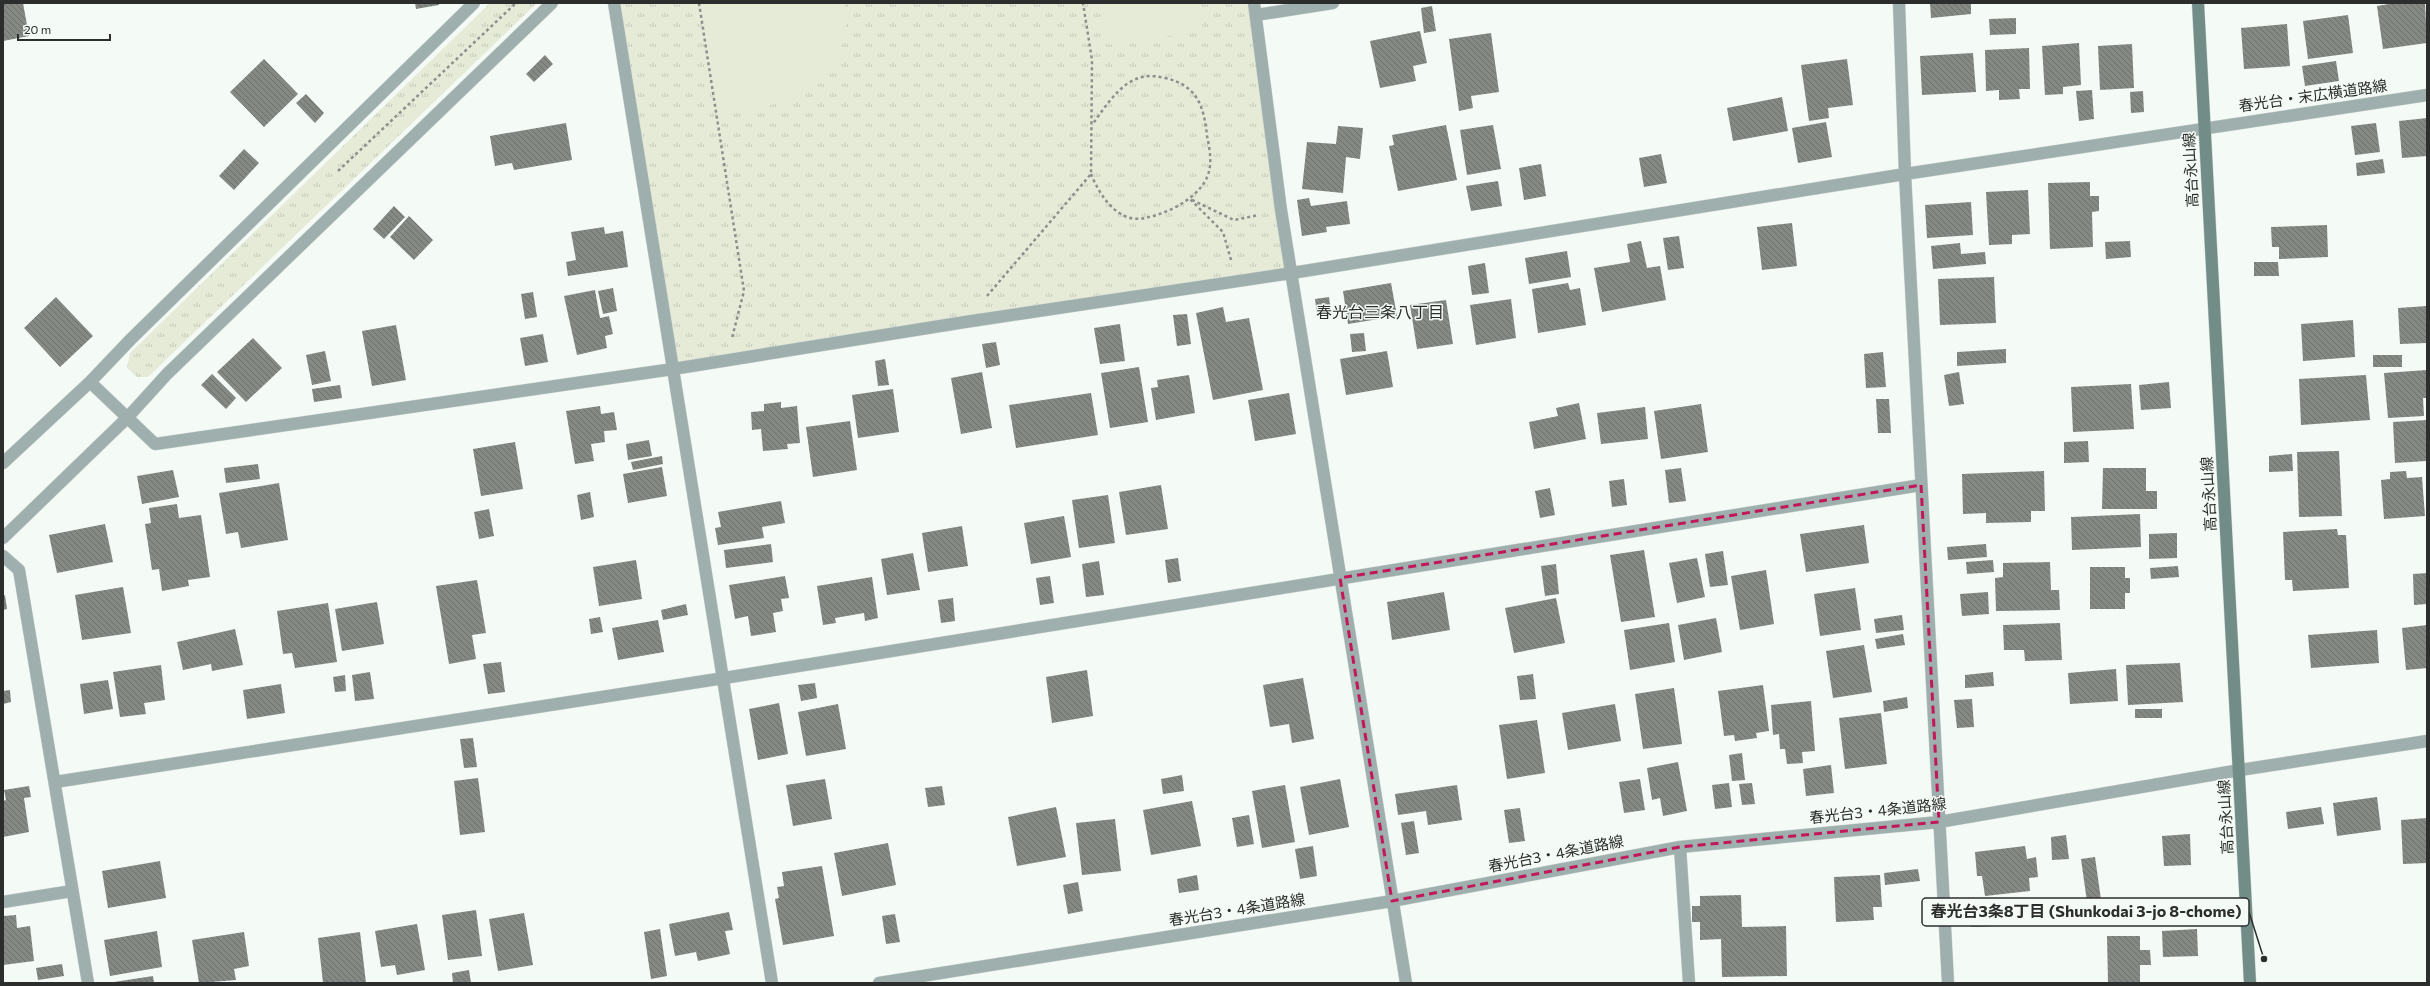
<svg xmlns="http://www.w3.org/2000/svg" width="2430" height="986" viewBox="0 0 2430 986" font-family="Commissioner,'Noto Sans JP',sans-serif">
<defs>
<pattern id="grass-tufts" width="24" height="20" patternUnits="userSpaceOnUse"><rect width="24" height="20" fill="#e5ebd7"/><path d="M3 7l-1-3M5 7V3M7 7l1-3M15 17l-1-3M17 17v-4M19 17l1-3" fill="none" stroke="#c5cab9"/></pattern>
<pattern id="building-back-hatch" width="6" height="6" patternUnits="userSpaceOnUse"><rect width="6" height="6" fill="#858984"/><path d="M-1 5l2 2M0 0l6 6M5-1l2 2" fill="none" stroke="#6d706c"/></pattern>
</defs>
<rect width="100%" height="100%" fill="#f4fbf7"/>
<path fill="url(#grass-tufts)" d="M 490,3 L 537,3 L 148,377 L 137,377 L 127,368 L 130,353 Z
M 614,3 L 1253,3 L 1292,273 L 673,369 Z"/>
<path fill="#e5ebd7" d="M 699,3 L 845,3 L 846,35 L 833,66 L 804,89 L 775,104 L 716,114 Z
M 1101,3 L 1199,3 L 1203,31 L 1109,45 Z"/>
<path fill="url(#building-back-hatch)" d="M 3,3 L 23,3 L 29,36 L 3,41 Z
M 415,3 L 439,3 L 439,5 L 416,9 Z
M 1930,3 L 1971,3 L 1971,14 L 1931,18 Z
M 2395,3 L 2425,3 L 2427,43 L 2383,49 L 2377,6 Z
M 1432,6 L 1436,31 L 1424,33 L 1421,8 Z
M 2348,15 L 2353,53 L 2308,59 L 2303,21 Z
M 2016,18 L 2016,34 L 1990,35 L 1989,19 Z
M 2287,24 L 2290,66 L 2244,69 L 2241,28 Z
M 1420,31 L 1427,63 L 1413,66 L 1416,81 L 1380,88 L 1370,41 Z
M 1491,33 L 1499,92 L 1471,96 L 1473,108 L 1459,111 L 1449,39 Z
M 2079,43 L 2081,85 L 2063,87 L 2063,94 L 2045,95 L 2042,46 Z
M 2132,44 L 2134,88 L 2100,90 L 2098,46 Z
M 2029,48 L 2030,89 L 2019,89 L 2020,99 L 1999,100 L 1999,90 L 1986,91 L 1985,50 Z
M 1973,53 L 1976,92 L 1922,95 L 1920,56 Z
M 545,55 L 553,64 L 534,82 L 526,74 Z
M 264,59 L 298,94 L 264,127 L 230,92 Z
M 1847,59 L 1853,105 L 1828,108 L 1829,118 L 1809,121 L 1801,65 Z
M 2336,61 L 2339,81 L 2305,86 L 2302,66 Z
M 2092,90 L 2094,119 L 2079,121 L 2076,91 Z
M 2143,91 L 2144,112 L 2131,113 L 2130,92 Z
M 306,94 L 324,113 L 315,123 L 296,103 Z
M 1782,97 L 1788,131 L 1733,141 L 1727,108 Z
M 2427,118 L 2427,156 L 2402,158 L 2399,121 Z
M 1826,122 L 1832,157 L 1798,163 L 1792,128 Z
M 566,123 L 572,160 L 514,170 L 512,163 L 495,166 L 490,136 Z
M 2376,123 L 2380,152 L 2355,155 L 2351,126 Z
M 1446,125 L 1457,180 L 1398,191 L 1389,146 L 1394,145 L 1392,135 Z
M 1493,125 L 1501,169 L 1467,175 L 1460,130 Z
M 1338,126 L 1363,128 L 1360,159 L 1346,157 L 1343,193 L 1302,189 L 1307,142 L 1336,144 Z
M 244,149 L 259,163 L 234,190 L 219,176 Z
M 1661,154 L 1667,183 L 1644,187 L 1639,158 Z
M 2383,159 L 2385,173 L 2357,176 L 2356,163 Z
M 1541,164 L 1546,196 L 1524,200 L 1519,168 Z
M 1498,181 L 1502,206 L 1471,211 L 1466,186 Z
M 2090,182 L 2090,196 L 2099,196 L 2099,211 L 2092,212 L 2093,247 L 2050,249 L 2048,183 Z
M 2028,190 L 2030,234 L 2012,235 L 2012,244 L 1989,245 L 1986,192 Z
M 1309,198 L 1311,206 L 1347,201 L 1350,224 L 1326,227 L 1327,232 L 1302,236 L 1297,200 Z
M 1971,202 L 1973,235 L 1927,238 L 1925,205 Z
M 394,206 L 405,217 L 384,239 L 373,229 Z
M 409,216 L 433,240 L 414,260 L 390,237 Z
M 1792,223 L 1797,266 L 1762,270 L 1757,227 Z
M 2327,225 L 2328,257 L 2279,259 L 2279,247 L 2272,247 L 2271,227 Z
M 604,227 L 605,234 L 623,231 L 628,267 L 568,276 L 566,262 L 576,260 L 571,232 Z
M 1679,236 L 1684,268 L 1668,270 L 1663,238 Z
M 1641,241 L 1647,268 L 1660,266 L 1666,300 L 1602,312 L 1594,268 L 1630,262 L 1627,244 Z
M 2130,241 L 2131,257 L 2106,259 L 2105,242 Z
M 1960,243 L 1961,254 L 1985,252 L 1986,264 L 1933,269 L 1931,246 Z
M 1567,251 L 1571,277 L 1529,284 L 1525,258 Z
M 2254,262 L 2278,262 L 2279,276 L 2254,276 Z
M 1485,263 L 1489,293 L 1472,295 L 1468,266 Z
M 1994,277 L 1996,323 L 1940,325 L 1938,279 Z
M 1391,283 L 1397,316 L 1348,324 L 1343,291 Z
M 1568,283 L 1570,290 L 1580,288 L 1586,325 L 1538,333 L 1532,289 Z
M 613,288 L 617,311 L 603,314 L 598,291 Z
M 595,290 L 600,318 L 609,316 L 613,334 L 605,336 L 607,348 L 577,355 L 564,296 Z
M 533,292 L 537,317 L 525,319 L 521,294 Z
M 56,297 L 93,336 L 60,367 L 24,328 Z
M 1329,297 L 1331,312 L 1317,314 L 1315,299 Z
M 1511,299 L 1516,338 L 1476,345 L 1470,305 Z
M 1446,300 L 1453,344 L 1417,349 L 1410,305 Z
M 2427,306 L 2427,343 L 2400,344 L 2398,308 Z
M 1223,307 L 1226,322 L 1249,318 L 1263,390 L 1213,400 L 1196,313 Z
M 1187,314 L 1191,344 L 1177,346 L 1173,315 Z
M 2353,320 L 2355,357 L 2303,361 L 2301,324 Z
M 1120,324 L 1125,361 L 1100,364 L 1094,328 Z
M 396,325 L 406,380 L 372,386 L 362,331 Z
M 1364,333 L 1366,351 L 1352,352 L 1350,334 Z
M 543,334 L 548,362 L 525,366 L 520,338 Z
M 253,338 L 282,368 L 246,402 L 217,372 Z
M 996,342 L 1000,365 L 986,368 L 982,344 Z
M 2006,349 L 2006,363 L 1957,366 L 1957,352 Z
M 325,351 L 331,381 L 312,385 L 306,355 Z
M 1387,351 L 1393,387 L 1346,395 L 1340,359 Z
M 1883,352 L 1886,387 L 1866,388 L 1864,354 Z
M 2373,355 L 2402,355 L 2402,367 L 2373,367 Z
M 885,359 L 889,385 L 878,386 L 875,361 Z
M 1139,367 L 1148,422 L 1110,428 L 1101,373 Z
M 2427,370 L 2427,398 L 2423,398 L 2424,416 L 2388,418 L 2384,373 Z
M 982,372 L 992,428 L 961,434 L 951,378 Z
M 1959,372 L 1964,404 L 1949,406 L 1944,375 Z
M 212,374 L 236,398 L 226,409 L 201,385 Z
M 1189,375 L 1195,413 L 1156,420 L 1151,388 L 1158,387 L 1157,380 Z
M 2366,375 L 2370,420 L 2301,425 L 2299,379 Z
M 2169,382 L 2171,408 L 2141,410 L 2139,385 Z
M 2131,384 L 2134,429 L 2073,432 L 2071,387 Z
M 340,385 L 342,398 L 314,402 L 312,389 Z
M 893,389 L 899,432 L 858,438 L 852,395 Z
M 1091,393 L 1098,435 L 1016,448 L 1009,405 Z
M 1289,393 L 1296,434 L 1255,441 L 1248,400 Z
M 1876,399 L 1889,399 L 1891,433 L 1878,433 Z
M 781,402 L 781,408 L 797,406 L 800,443 L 787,444 L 788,449 L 763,451 L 761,429 L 752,430 L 751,412 L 764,411 L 764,404 Z
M 1579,403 L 1586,439 L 1534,449 L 1529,422 L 1558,416 L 1556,408 Z
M 1701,404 L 1708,452 L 1661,459 L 1654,411 Z
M 600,406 L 601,414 L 614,412 L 617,430 L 604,431 L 605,442 L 591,444 L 594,461 L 575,464 L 566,411 Z
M 1645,407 L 1648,439 L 1601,444 L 1597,413 Z
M 2427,420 L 2427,461 L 2395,463 L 2393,422 Z
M 850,421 L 857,470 L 813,477 L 806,427 Z
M 649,440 L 652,456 L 628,460 L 626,444 Z
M 2088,441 L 2089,462 L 2064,463 L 2064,442 Z
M 515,442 L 523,489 L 481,496 L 473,449 Z
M 2339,451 L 2342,516 L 2299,517 L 2297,452 Z
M 2292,454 L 2293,471 L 2269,472 L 2269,456 Z
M 662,456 L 663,464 L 633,470 L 631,462 Z
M 258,464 L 260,479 L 226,483 L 224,468 Z
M 662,467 L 667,496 L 628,503 L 623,474 Z
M 1681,468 L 1686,501 L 1669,503 L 1665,470 Z
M 2103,468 L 2146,468 L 2146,491 L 2157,491 L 2157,509 L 2102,509 Z
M 173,470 L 179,497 L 142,504 L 137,476 Z
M 2044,471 L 2045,511 L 2031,511 L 2031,522 L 1986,523 L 1986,513 L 1963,514 L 1962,474 Z
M 2406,471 L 2407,478 L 2422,477 L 2425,516 L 2384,519 L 2381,480 L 2390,479 L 2390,472 Z
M 1624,479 L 1627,505 L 1612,507 L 1609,481 Z
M 279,483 L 288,540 L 241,548 L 238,532 L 226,534 L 219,493 Z
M 1161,485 L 1168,529 L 1126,535 L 1119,492 Z
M 1550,488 L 1555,515 L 1540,518 L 1535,491 Z
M 590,492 L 594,517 L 581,520 L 577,495 Z
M 1108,495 L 1115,543 L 1079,548 L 1072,500 Z
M 781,501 L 785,523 L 762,527 L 764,538 L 718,545 L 715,528 L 721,527 L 718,512 Z
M 177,504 L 179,518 L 201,515 L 210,577 L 188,580 L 189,586 L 162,591 L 159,569 L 152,570 L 145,524 L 151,523 L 149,508 Z
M 489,509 L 494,536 L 479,539 L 474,512 Z
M 2140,514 L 2141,547 L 2072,550 L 2071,517 Z
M 1064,516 L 1071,557 L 1031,564 L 1024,523 Z
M 105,524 L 113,562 L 57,573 L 49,535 Z
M 1864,525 L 1869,563 L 1806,572 L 1800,534 Z
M 962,526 L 968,566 L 928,572 L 922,533 Z
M 2337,529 L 2338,535 L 2346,535 L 2349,588 L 2293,591 L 2292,580 L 2285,580 L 2283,532 Z
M 2177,533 L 2177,558 L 2149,559 L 2149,534 Z
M 771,544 L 773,562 L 726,568 L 724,550 Z
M 1986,544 L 1987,557 L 1948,560 L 1947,547 Z
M 1644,550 L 1655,617 L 1621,622 L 1610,555 Z
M 1723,551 L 1728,585 L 1710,587 L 1705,554 Z
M 913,553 L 920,590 L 887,595 L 881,559 Z
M 1178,558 L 1181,581 L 1168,583 L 1165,560 Z
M 1697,558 L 1705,597 L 1677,603 L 1669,563 Z
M 636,560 L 642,599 L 599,606 L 593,567 Z
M 1993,560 L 1994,572 L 1967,574 L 1966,562 Z
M 1099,561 L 1104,595 L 1086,597 L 1082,564 Z
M 2050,562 L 2051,590 L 2059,590 L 2060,610 L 1996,611 L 1995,578 L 2003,577 L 2003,563 Z
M 1556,564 L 1559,594 L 1545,596 L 1541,566 Z
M 2178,566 L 2179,577 L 2151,579 L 2150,568 Z
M 2090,567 L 2125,567 L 2125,578 L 2130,578 L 2130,593 L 2125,593 L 2125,609 L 2090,609 Z
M 1766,570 L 1774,624 L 1740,630 L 1731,576 Z
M 2427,573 L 2427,604 L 2414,605 L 2413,574 Z
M 785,576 L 789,598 L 781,599 L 783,611 L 773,613 L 776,632 L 751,636 L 748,616 L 735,619 L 729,585 Z
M 1050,576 L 1054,603 L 1040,605 L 1036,578 Z
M 872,577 L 878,618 L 865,621 L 864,613 L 835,618 L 836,623 L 823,625 L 817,586 Z
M 477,580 L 486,633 L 472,635 L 476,659 L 449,664 L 436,586 Z
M 123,587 L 131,633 L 82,640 L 75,595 Z
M 1855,588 L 1861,630 L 1820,636 L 1814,594 Z
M 1444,592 L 1450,630 L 1392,640 L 1387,602 Z
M 1988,592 L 1989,614 L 1962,616 L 1960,594 Z
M 5,595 L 7,609 L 3,610 L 3,596 Z
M 953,598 L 955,621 L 941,623 L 938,600 Z
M 1556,598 L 1565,643 L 1514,653 L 1505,608 Z
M 377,602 L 384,644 L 342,651 L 335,609 Z
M 328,603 L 337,662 L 295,668 L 292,653 L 283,654 L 277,611 Z
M 686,604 L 688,615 L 663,620 L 661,610 Z
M 1902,615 L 1904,630 L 1876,633 L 1874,619 Z
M 600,617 L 603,632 L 591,634 L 589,619 Z
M 1716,618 L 1722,652 L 1684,660 L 1678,625 Z
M 658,620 L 664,652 L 618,660 L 612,628 Z
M 1669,623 L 1675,662 L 1630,670 L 1624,630 Z
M 2060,623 L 2062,660 L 2025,661 L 2024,650 L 2004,650 L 2003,625 Z
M 2427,625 L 2427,668 L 2406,670 L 2402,628 Z
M 235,629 L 243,665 L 212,671 L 211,664 L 183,670 L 177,642 Z
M 2377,630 L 2379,663 L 2311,668 L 2308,635 Z
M 1903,634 L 1905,645 L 1877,649 L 1875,639 Z
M 1864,645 L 1872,692 L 1833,698 L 1826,651 Z
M 501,662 L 505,692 L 488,694 L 483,664 Z
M 2180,663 L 2183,702 L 2128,705 L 2126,665 Z
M 161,665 L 165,700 L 144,703 L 146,714 L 120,717 L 113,672 Z
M 2116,669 L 2118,701 L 2070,704 L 2068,673 Z
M 1087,670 L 1093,716 L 1052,723 L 1046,677 Z
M 370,672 L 374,699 L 355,701 L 352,675 Z
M 1993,672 L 1994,686 L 1965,688 L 1965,675 Z
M 1533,674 L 1536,699 L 1520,700 L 1517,676 Z
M 345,675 L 346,691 L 335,692 L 333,677 Z
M 1303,678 L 1314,739 L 1292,743 L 1289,724 L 1270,727 L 1263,685 Z
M 108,680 L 113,709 L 84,714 L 80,684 Z
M 815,683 L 817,698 L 801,701 L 798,685 Z
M 281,684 L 285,713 L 247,719 L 243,690 Z
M 1763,685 L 1769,731 L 1756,733 L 1757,738 L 1735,741 L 1734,735 L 1724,736 L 1718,691 Z
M 1674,688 L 1682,744 L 1643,749 L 1635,694 Z
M 10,690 L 11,702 L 3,704 L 3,691 Z
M 1907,697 L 1908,708 L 1884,712 L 1883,701 Z
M 1972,699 L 1974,727 L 1957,728 L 1954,700 Z
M 1811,701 L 1815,751 L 1802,752 L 1803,763 L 1787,764 L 1785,749 L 1780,749 L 1779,734 L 1773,735 L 1771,705 Z
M 779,703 L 788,754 L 758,760 L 749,709 Z
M 838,704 L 846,749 L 806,756 L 798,712 Z
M 1615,704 L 1621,741 L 1568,750 L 1562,713 Z
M 2135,709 L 2162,709 L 2162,718 L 2135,718 Z
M 1881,713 L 1887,764 L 1845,769 L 1839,718 Z
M 1537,720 L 1545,773 L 1507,779 L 1499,725 Z
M 473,738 L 477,767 L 464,768 L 460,739 Z
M 1742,753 L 1745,780 L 1732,781 L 1729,755 Z
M 1678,762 L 1687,811 L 1663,816 L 1660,798 L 1652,800 L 1647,768 Z
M 1831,765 L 1834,793 L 1806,796 L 1803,769 Z
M 1182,775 L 1184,791 L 1163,794 L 1161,779 Z
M 478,778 L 485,832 L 460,835 L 454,781 Z
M 825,779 L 832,819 L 793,826 L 786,785 Z
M 1340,779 L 1349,827 L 1309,835 L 1300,787 Z
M 1640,779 L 1645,810 L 1624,813 L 1619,782 Z
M 1729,783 L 1732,807 L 1715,809 L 1712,785 Z
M 1752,783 L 1755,804 L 1742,805 L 1739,784 Z
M 1285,785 L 1295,842 L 1262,848 L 1252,791 Z
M 1457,785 L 1462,820 L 1428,825 L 1426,811 L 1398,815 L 1395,794 Z
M 29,786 L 31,797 L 24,798 L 29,832 L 3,837 L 3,801 L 6,800 L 4,790 Z
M 942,786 L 945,805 L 928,807 L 925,788 Z
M 2377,797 L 2381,830 L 2337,836 L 2333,803 Z
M 1192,801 L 1201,846 L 1151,855 L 1143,810 Z
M 1056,807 L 1066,857 L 1017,866 L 1008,817 Z
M 2321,807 L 2324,824 L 2288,829 L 2286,812 Z
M 1520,808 L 1525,841 L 1509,843 L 1504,810 Z
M 1249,815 L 1254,844 L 1237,847 L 1232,818 Z
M 2427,818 L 2427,863 L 2403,864 L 2401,820 Z
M 1115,819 L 1121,871 L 1082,875 L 1076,823 Z
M 1414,821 L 1419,853 L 1406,855 L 1401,823 Z
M 2190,834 L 2191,865 L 2164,866 L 2162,836 Z
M 2066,835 L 2069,859 L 2052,860 L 2051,837 Z
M 888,843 L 896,885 L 842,896 L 834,853 Z
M 1313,846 L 1317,876 L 1300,879 L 1295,849 Z
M 2025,846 L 2027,859 L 2036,857 L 2038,877 L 2029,878 L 2030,891 L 1985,896 L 1982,876 L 1977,876 L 1975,852 Z
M 2095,857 L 2102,907 L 2088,909 L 2081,859 Z
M 160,861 L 166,898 L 108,908 L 102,871 Z
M 822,866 L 834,936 L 783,945 L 775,899 L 779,898 L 777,887 L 784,886 L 782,872 Z
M 1918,869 L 1920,881 L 1885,885 L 1884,873 Z
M 1197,875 L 1199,890 L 1179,893 L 1177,879 Z
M 1880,875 L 1882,907 L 1873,907 L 1874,920 L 1836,922 L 1834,877 Z
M 1078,882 L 1083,911 L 1068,914 L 1063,885 Z
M 1741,895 L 1742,927 L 1786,926 L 1787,976 L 1722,977 L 1721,939 L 1700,940 L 1700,922 L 1692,922 L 1692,906 L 1700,906 L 1700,896 Z
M 1998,906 L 1999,926 L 1971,927 L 1970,907 Z
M 476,910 L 482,956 L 448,960 L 442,915 Z
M 729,912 L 733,930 L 725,931 L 730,954 L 698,961 L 696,952 L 675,956 L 669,924 Z
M 524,913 L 533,965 L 498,971 L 489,919 Z
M 895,914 L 900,942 L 886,944 L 882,916 Z
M 16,915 L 17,928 L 30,926 L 34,961 L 3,965 L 3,916 Z
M 417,924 L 425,970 L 397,975 L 395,965 L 381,967 L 375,931 Z
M 660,929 L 667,976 L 651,979 L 644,932 Z
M 2197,929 L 2198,956 L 2163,957 L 2162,931 Z
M 157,931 L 162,967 L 110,976 L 104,940 Z
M 244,932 L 249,966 L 234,969 L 236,980 L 199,983 L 192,940 Z
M 360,932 L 366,983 L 323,983 L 318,938 Z
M 2107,936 L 2140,936 L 2140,950 L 2150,950 L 2151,965 L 2140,965 L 2140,983 L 2108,983 Z
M 62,964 L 64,976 L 38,980 L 36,968 Z
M 469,970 L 471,983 L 453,983 L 452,973 Z
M 153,976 L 154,983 L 114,983 L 114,982 Z"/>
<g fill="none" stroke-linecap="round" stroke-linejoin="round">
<defs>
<path id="street" d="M 614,3 L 772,983
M 1254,3 L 1281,210 L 1406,983
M 1899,3 L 1905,174 L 1948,983
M 1256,15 L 1333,3
M 90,382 L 155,444 L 673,369 L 965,322 L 1292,273 L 1905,174 L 2427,95
M 3,463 L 90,382 L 131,339 L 474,3
M 3,538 L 127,418 L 167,374 L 552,3
M 3,556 L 19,570 L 88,983
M 55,782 L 724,678 L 1921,485
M 1680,847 L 1689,983
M 3,902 L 72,891
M 879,983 L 1392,901 L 1680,847 L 1939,822 L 2240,770 L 2427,741"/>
<path id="secondary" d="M 2198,3 L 2250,983"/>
</defs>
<use href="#street" stroke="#d0d6d2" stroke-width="13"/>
<use href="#secondary" stroke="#d0d6d2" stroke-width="13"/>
<path stroke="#8b908d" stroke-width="2.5" stroke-dasharray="3 3" stroke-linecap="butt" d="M 699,3 L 744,291 L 732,338
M 338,171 L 516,3
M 1091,174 C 1100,196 1118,224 1145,218 C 1170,213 1207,195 1210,166 C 1211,156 1209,145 1207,136 C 1204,106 1197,85 1165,78 C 1152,75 1142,75 1130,82 C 1115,91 1102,111 1092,125
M 1231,260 L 1223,232 L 1190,199 L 1234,220 L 1259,215
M 987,296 L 1091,174 L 1092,60 L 1083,3"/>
<use href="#street" stroke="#9eafad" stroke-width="12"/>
<use href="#secondary" stroke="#728c88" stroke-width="12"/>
</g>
<path fill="none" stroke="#c2185b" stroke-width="3" stroke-dasharray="8 5" stroke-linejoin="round" d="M 1921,485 L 1939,822 L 1680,847 L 1392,901 L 1340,578 Z"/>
<g text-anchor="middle" stroke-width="3" stroke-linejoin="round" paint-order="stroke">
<g font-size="15" fill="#2b2e2c" stroke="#f4fbf7">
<text transform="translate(2313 96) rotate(-8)" y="5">春光台・末広横道路線</text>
<text transform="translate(2191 170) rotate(-93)" y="5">高台永山線</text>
<text transform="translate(2209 494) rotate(-93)" y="5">高台永山線</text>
<text transform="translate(1878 811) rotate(-6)" y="5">春光台3・4条道路線</text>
<text transform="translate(2226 817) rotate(-93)" y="5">高台永山線</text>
<text transform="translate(1556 854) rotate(-11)" y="5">春光台3・4条道路線</text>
<text transform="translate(1237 910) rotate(-9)" y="5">春光台3・4条道路線</text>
</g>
<g font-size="16" fill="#2b2e2c" stroke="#f4fbf7">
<text x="1380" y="318">春光台三条八丁目</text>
</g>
</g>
<path fill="none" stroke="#2b2e2c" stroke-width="1.5" d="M2264 959L2249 912"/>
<circle fill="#2b2e2c" stroke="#f4fbf7" stroke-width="1.5" cx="2264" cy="959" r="4"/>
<rect fill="#f4fbf7" stroke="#2b2e2c" stroke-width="1.5" x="1922" y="898" width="327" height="28" rx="4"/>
<g font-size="16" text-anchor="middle" font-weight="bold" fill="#2b2e2c">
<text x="2086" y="917">春光台3条8丁目 (Shunkodai 3-jo 8-chome)</text>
</g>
<rect width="2430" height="986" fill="none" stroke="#2b2e2c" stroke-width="8"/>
<path d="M18 34v6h92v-6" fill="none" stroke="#2b2e2c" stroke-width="2"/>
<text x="24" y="34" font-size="12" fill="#2b2e2c" stroke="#f4fbf7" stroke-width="3" paint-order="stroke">20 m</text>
</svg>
